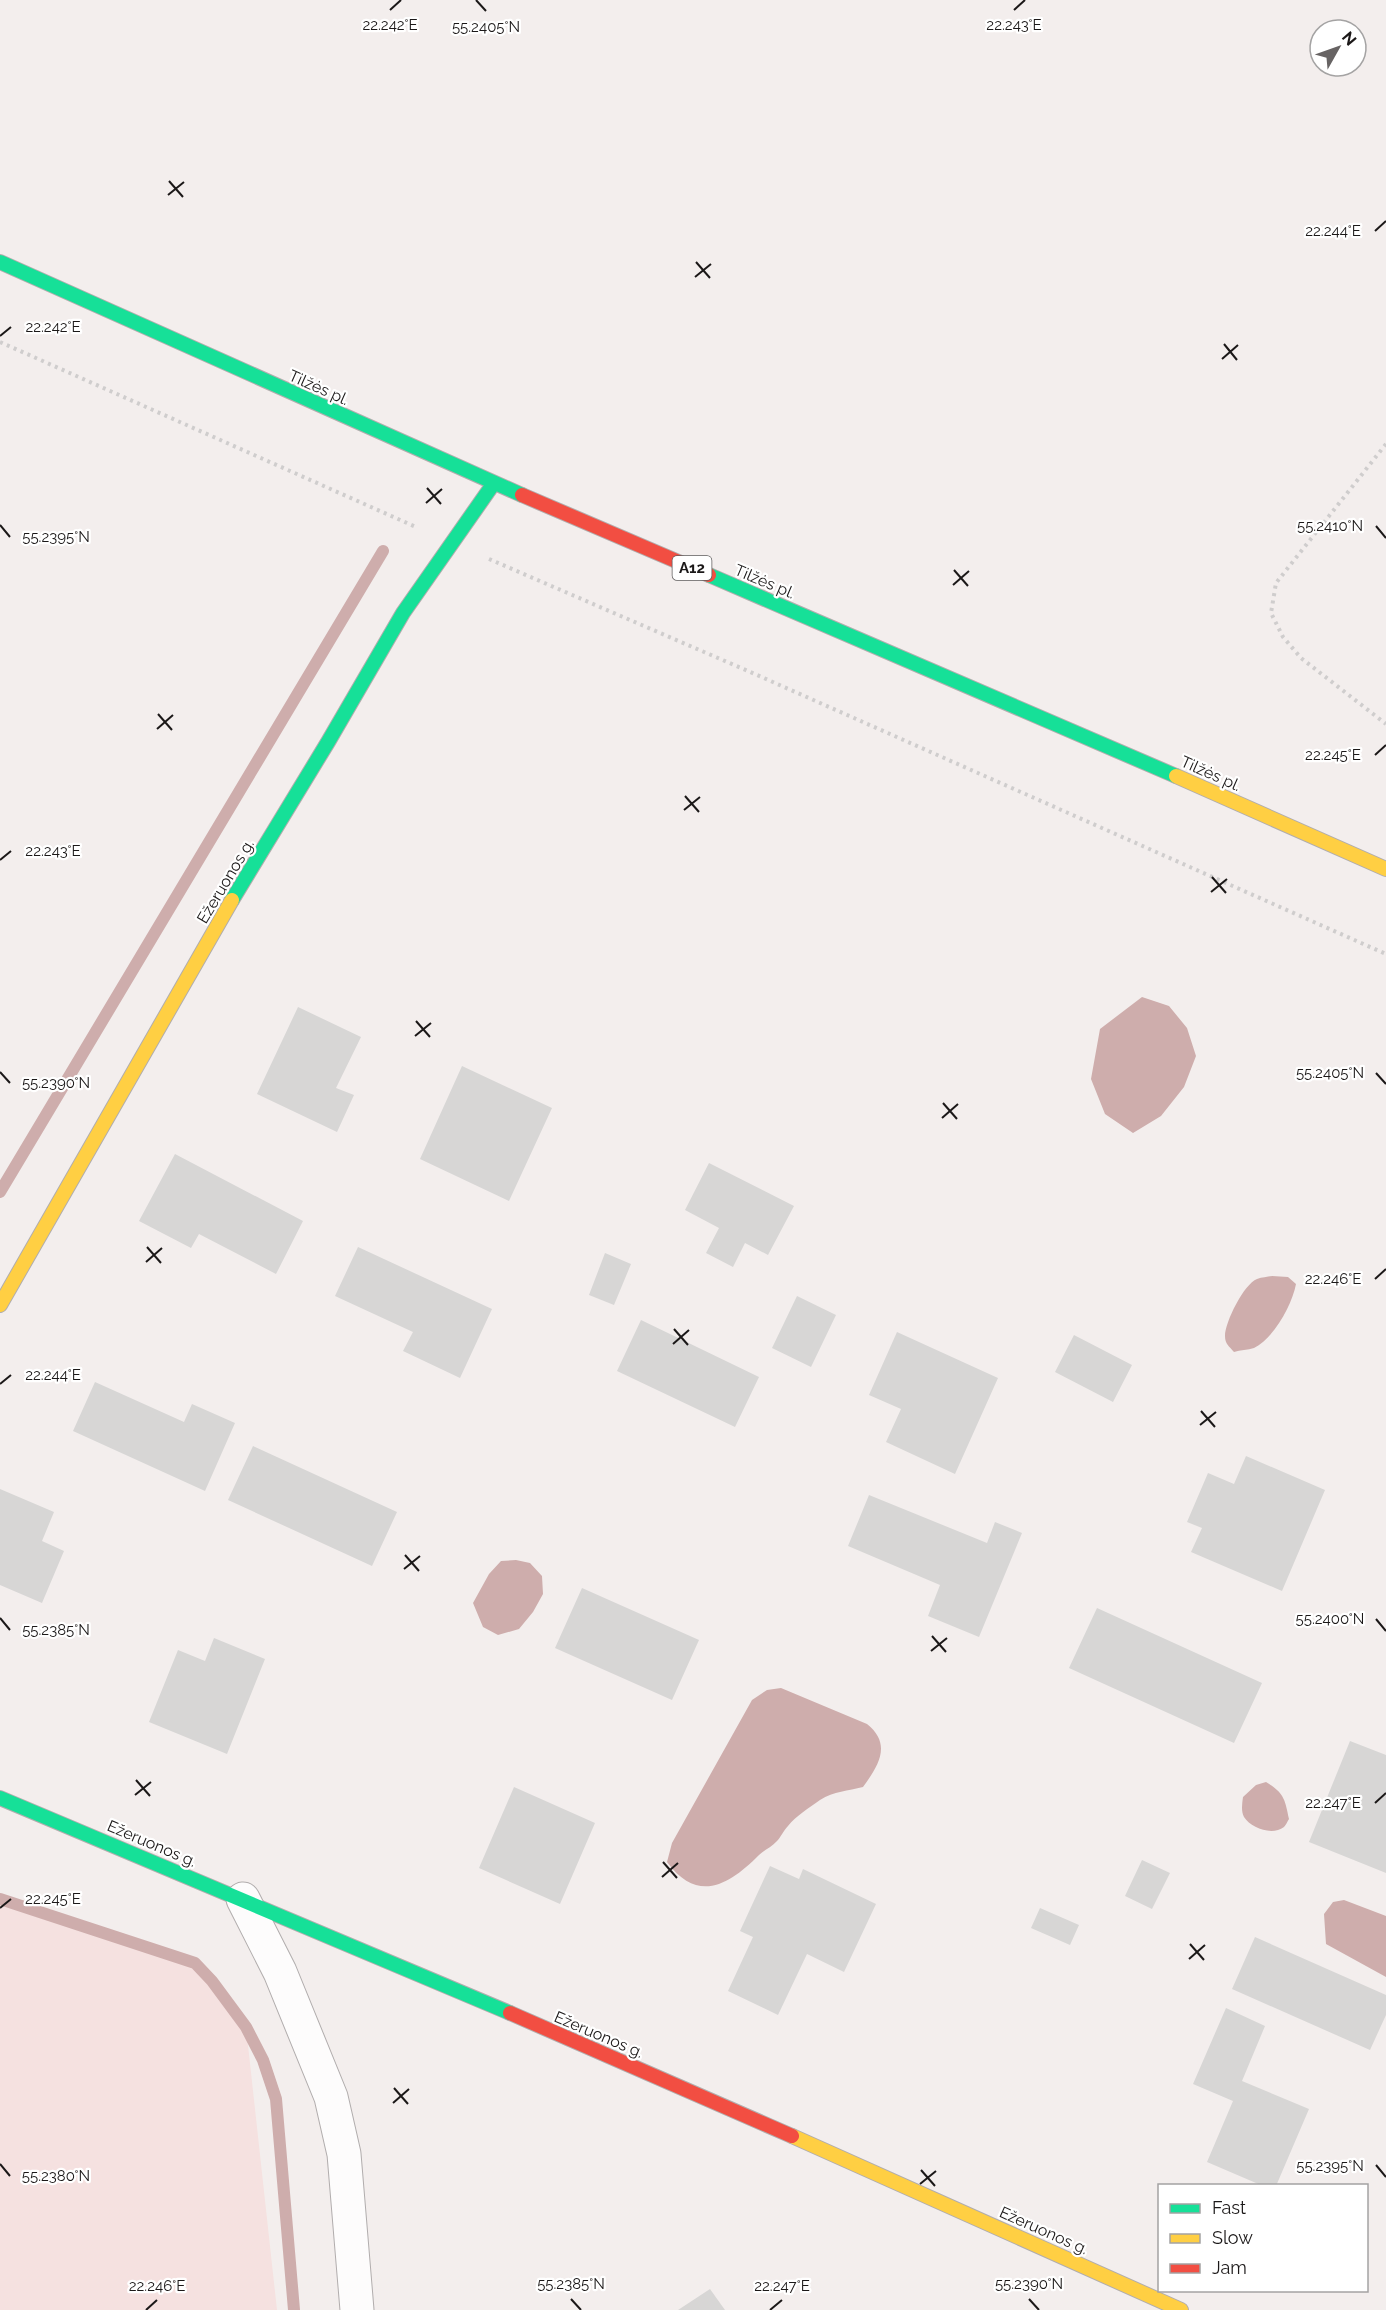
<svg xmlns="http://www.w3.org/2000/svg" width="1386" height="2310" viewBox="0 0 1386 2310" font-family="Raleway,sans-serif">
<rect width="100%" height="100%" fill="#f3eeed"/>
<path fill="#f5e1e0" d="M 0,1899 L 195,1963 L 212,1981 L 246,2027 L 277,2310 L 0,2310 Z"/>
<path fill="#ceadac" d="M 1142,997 L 1169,1006 L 1187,1028 L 1196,1056 L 1184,1087 L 1161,1116 L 1133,1133 L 1105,1114 L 1091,1079 L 1100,1029 Z
M 1272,1276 L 1288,1277 L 1296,1284 C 1292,1305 1274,1338 1254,1348 C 1248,1350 1240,1350 1234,1352 C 1229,1346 1225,1344 1225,1336 C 1225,1322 1244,1284 1257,1279 C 1262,1277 1267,1277 1272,1276 Z
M 516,1560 L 530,1563 L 542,1576 L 543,1594 L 533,1612 L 519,1629 L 498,1635 L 483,1627 L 473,1603 L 489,1574 L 501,1561 Z
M 781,1688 L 867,1724 C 892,1744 879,1765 863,1787 C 848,1791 834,1791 820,1800 C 809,1808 796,1816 788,1826 C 783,1831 781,1837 777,1841 C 772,1847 764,1850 759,1855 C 729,1885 698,1904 667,1862 L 672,1843 L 752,1700 L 767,1690 Z
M 1266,1782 C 1284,1793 1285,1799 1289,1819 C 1287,1822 1286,1825 1284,1827 C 1272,1836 1251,1828 1244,1817 C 1241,1811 1242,1804 1243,1797 L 1256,1785 Z
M 1344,1900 L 1386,1916 L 1386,1977 L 1326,1944 L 1324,1914 L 1333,1902 Z"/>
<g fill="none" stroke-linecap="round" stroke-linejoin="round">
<path stroke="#ceadac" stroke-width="12" d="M 0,1192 L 383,551
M 0,1899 L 195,1963 L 212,1981 L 246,2027 L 263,2060 L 276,2099 L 294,2310"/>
</g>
<path fill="#d7d6d5" d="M 298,1007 L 361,1037 L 336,1088 L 354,1095 L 337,1132 L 257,1094 Z
M 462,1066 L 552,1108 L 509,1201 L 420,1159 Z
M 175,1154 L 303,1221 L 276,1274 L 199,1234 L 191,1248 L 139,1221 Z
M 709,1163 L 794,1206 L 768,1255 L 745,1243 L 733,1267 L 706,1253 L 719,1228 L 685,1210 Z
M 358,1247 L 492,1309 L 460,1378 L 403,1351 L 413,1332 L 335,1296 Z
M 605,1253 L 631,1264 L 614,1305 L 589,1295 Z
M 797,1296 L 836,1315 L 811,1367 L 772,1348 Z
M 641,1320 L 759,1377 L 735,1427 L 617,1371 Z
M 897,1332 L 998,1378 L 955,1474 L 886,1442 L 901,1409 L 869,1395 Z
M 1074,1335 L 1132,1365 L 1113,1402 L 1055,1372 Z
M 95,1382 L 184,1422 L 192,1404 L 235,1423 L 205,1491 L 73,1431 Z
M 253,1446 L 397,1512 L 372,1566 L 228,1500 Z
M 1246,1456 L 1325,1490 L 1282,1591 L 1191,1552 L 1202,1528 L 1187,1522 L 1208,1473 L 1234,1484 Z
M 0,1489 L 54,1512 L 42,1541 L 64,1551 L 42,1603 L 0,1585 Z
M 869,1495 L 987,1543 L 995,1522 L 1022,1533 L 979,1637 L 928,1616 L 940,1585 L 848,1546 Z
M 582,1588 L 699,1640 L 672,1700 L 555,1648 Z
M 1097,1608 L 1262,1683 L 1234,1743 L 1069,1668 Z
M 214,1638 L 265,1659 L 227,1754 L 149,1722 L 178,1650 L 205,1661 Z
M 1350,1741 L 1386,1755 L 1386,1873 L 1309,1842 Z
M 514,1787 L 595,1823 L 560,1904 L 479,1868 Z
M 1142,1860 L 1170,1873 L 1152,1909 L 1125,1896 Z
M 770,1866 L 799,1879 L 803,1869 L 876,1904 L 844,1972 L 807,1954 L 778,2015 L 728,1991 L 753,1937 L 740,1931 Z
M 1040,1908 L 1079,1925 L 1070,1945 L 1031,1928 Z
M 1255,1937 L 1386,1995 L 1386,2015 L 1370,2050 L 1232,1989 Z
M 1226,2008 L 1265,2026 L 1242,2081 L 1309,2109 L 1276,2186 L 1263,2186 L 1207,2162 L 1233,2101 L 1193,2084 Z
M 710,2289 L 725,2310 L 678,2310 Z"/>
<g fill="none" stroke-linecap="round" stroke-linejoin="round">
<defs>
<path id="street" d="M 243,1899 L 280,1972 L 331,2097 L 344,2154 L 357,2310"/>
<path id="fast" d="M 0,262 L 522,495
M 709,575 L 1176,776
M 232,900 L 328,742 L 403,613 L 494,483
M 0,1798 L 510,2013"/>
<path id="slow" d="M 1176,776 L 1386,869
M 0,1305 L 232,900
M 792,2136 L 1181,2310"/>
<path id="jam" d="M 522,495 L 709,575
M 510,2013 L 792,2136"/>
</defs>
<use href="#street" stroke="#b1adad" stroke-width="35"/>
<use href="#fast" stroke="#b1adad" stroke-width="16"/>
<use href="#slow" stroke="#b1adad" stroke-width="16"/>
<use href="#jam" stroke="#b1adad" stroke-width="16"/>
<path stroke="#cfcdcd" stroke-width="4" stroke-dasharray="3 4.5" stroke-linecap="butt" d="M 0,342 L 416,527
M 1386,444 L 1276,583 L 1271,613 L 1283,637 L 1301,658 L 1386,724
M 489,559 L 748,671 L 1386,954"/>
<use href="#street" stroke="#fdfcfc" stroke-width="33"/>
<use href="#fast" stroke="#16e098" stroke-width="14"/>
<use href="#slow" stroke="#ffcf43" stroke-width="14"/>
<use href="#jam" stroke="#f24e42" stroke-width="14"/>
</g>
<path fill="none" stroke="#1b1818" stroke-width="2" d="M 476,0 L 486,11M 390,10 L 401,0M 1014,10 L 1025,0M 169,181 L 183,197M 168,195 L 184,182M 1375,231 L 1386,221M 696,262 L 710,278M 695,277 L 711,264M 0,336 L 11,327M 1224,344 L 1237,360M 1222,359 L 1238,345M 427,488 L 441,504M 426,503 L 442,489M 0,525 L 10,537M 1376,526 L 1386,538M 954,570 L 968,586M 953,585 L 969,571M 158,714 L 172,730M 157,729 L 173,715M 1375,755 L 1386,745M 685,796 L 699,812M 684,810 L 700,797M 0,860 L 11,851M 1212,877 L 1226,893M 1211,892 L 1227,879M 416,1021 L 430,1037M 415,1036 L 431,1023M 0,1072 L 10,1083M 1376,1073 L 1386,1084M 943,1103 L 957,1119M 942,1118 L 958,1104M 147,1247 L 161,1263M 146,1262 L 162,1248M 1375,1279 L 1386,1269M 674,1329 L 688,1345M 673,1344 L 689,1330M 0,1384 L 11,1375M 1201,1411 L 1215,1427M 1200,1425 L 1216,1412M 405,1555 L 419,1571M 404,1569 L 420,1556M 0,1618 L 10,1630M 1376,1619 L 1386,1631M 932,1636 L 946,1652M 931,1651 L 947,1638M 136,1780 L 150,1796M 135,1795 L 151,1782M 1375,1803 L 1386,1793M 663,1862 L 677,1878M 662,1877 L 678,1863M 0,1908 L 11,1899M 1190,1944 L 1204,1960M 1189,1959 L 1205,1945M 394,2088 L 408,2104M 393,2103 L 409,2089M 0,2164 L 10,2176M 1376,2165 L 1386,2177M 921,2170 L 935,2186M 920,2184 L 936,2171M 571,2299 L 581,2310M 1029,2299 L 1039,2310M 146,2310 L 157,2300M 770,2310 L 782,2300"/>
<g text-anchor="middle" stroke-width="4.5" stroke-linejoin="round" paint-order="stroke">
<rect fill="#fff" stroke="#5f5d5d" stroke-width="1.5" x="672.5" y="556" width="39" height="24" rx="4.5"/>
<g font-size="15" font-weight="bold" fill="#1b1818">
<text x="692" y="573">A12</text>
</g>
<g font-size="16" fill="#1b1818" stroke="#fff">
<text transform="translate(319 387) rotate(24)" y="6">Tilžės pl.</text>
<text transform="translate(765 581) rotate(23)" y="6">Tilžės pl.</text>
<text transform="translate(1211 773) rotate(24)" y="6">Tilžės pl.</text>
<text transform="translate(225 881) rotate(-59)" y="6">Ežeruonos g.</text>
<text transform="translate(152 1843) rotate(23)" y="6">Ežeruonos g.</text>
<text transform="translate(599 2034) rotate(23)" y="6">Ežeruonos g.</text>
<text transform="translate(1044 2230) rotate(24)" y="6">Ežeruonos g.</text>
</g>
</g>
<g font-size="15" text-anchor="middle" fill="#1b1818" stroke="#fff" stroke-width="4.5" stroke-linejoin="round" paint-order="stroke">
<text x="390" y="30">22.242°E</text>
<text x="1014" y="30">22.243°E</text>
<text x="486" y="32">55.2405°N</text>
<text x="1333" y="236">22.244°E</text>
<text x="53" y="332">22.242°E</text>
<text x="1330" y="531">55.2410°N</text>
<text x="56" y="542">55.2395°N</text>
<text x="1333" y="760">22.245°E</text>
<text x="53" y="856">22.243°E</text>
<text x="1330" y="1078">55.2405°N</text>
<text x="56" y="1088">55.2390°N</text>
<text x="1333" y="1284">22.246°E</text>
<text x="53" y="1380">22.244°E</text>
<text x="1330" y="1624">55.2400°N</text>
<text x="56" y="1635">55.2385°N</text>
<text x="1333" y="1808">22.247°E</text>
<text x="53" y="1904">22.245°E</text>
<text x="1330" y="2171">55.2395°N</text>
<text x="56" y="2181">55.2380°N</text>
<text x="571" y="2289">55.2385°N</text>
<text x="1029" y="2289">55.2390°N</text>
<text x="157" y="2291">22.246°E</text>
<text x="782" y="2291">22.247°E</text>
</g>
<rect x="1158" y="2184" width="210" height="108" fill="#ffffff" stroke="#a4a3a3" stroke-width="1.5"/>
<rect x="1170" y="2204" width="30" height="9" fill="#16e098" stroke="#a4a3a3" stroke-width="1.5"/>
<text x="1212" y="2214" font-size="18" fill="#1b1818">Fast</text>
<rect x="1170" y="2234" width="30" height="9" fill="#ffcf43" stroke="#a4a3a3" stroke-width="1.5"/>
<text x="1212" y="2244" font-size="18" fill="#1b1818">Slow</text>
<rect x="1170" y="2264" width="30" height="9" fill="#f24e42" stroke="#a4a3a3" stroke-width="1.5"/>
<text x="1212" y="2274" font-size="18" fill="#1b1818">Jam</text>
<g transform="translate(1338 48) rotate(50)"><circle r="28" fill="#ffffff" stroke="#a4a3a3" stroke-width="1.5"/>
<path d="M0-4.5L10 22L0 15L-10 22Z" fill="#676363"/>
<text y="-9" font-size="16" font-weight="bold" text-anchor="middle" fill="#1b1818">N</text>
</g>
</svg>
